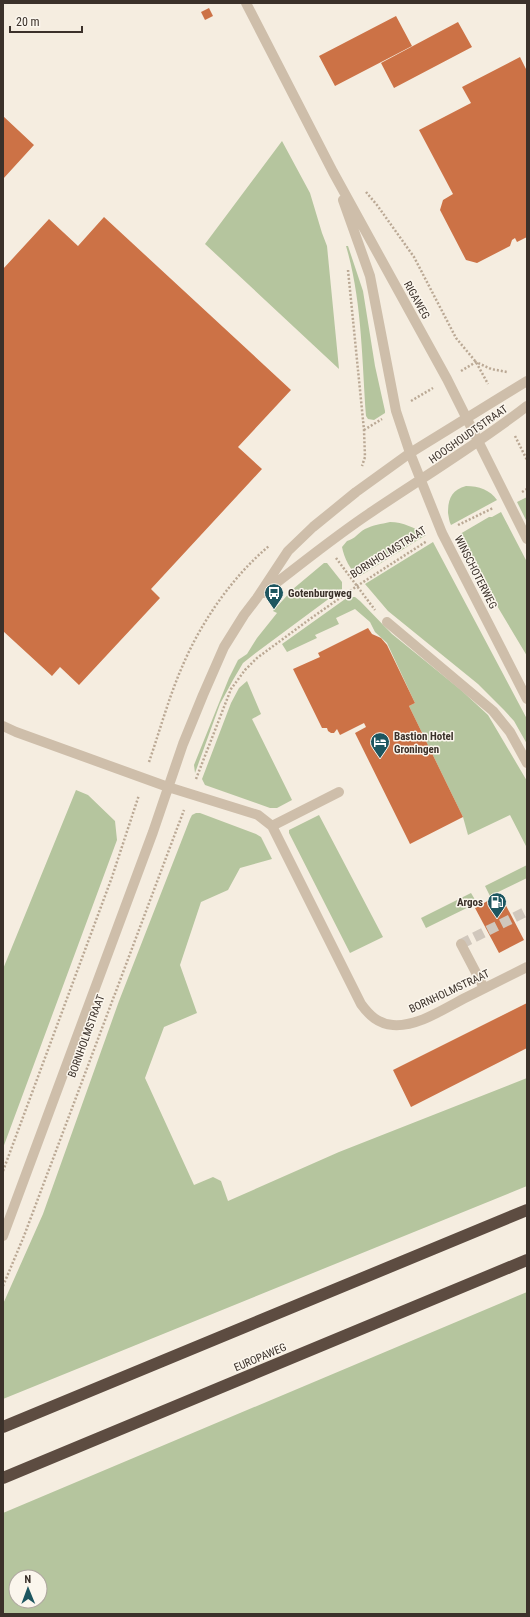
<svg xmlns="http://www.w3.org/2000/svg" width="530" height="1617" viewBox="0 0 530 1617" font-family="'Roboto Condensed',sans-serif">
<rect width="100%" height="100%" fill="#f5ede0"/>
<path fill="#b5c59e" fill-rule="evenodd" d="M 282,141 L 310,193 L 322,233 L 327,246 L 339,369 L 205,244 Z
M 346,246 L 348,246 L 363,291 L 375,366 L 385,411 L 385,413 L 374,420 L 368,419 L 366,416 C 362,360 362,300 346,246 Z
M 466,486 C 479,486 490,490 497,500 L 451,525 C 449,521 449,518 448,513 C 448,498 452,490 466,486 Z
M 527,497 L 527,522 L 517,502 Z
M 501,512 L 527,562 L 527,656 L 487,589 L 462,543 L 460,534 L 489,517 L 492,517 Z
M 390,522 C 403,522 415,528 426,535 L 360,576 C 350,572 344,557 342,547 L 347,541 C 355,539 358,533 365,529 C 373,525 381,524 390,522 Z
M 433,542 L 527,719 L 527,744 L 514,721 L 504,710 L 478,684 L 388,611 L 365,584 Z
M 324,563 L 327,563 L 342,582 L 342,589 L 257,652 L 243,663 L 233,680 L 220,704 L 195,773 L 194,765 L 229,678 L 238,660 L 247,654 L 257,638 L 277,613 L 273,611 L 293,589 Z
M 348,597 L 355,597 L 360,601 L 392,634 L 461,690 L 488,715 L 527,781 L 527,848 L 510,815 L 468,835 L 463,817 L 409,706 L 415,703 L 387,643 L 375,632 L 370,622 L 355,609 L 336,618 L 339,624 L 315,635 L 317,638 L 287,652 L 282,644 Z
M 247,681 L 261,714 L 252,719 L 292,800 L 277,808 L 270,808 L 205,785 L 202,779 L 231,703 L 239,688 Z
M 76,790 L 88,795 L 115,821 L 117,840 L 3,1148 L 3,969 Z
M 196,813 L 200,813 L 256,834 L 261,837 L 272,859 L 240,868 L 228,890 L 201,902 L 180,965 L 197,1013 L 164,1027 L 145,1078 L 194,1185 L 213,1177 L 221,1181 L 228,1201 L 339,1152 L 527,1078 L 527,1186 L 3,1399 L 3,1304 L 43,1214 L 119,1001 L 190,819 L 192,815 Z
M 319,815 L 383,937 L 350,953 L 289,833 L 289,830 Z
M 527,865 L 527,878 L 490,896 L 485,886 Z
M 471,893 L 477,903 L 426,928 L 421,918 Z
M 527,1292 L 527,1614 L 3,1614 L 3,1513 ZM 16,1577 L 40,1577 L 40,1601 L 16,1601 Z"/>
<path fill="#cc7246" d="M 209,8 L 213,16 L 205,20 L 201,12 Z
M 396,16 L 412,46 L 335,86 L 319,56 Z
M 458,22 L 472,47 L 394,88 L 381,63 Z
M 520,57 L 527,71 L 527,237 L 517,242 L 515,238 L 512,240 L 510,246 L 477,263 L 466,260 L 440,210 L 443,200 L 453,194 L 419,130 L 471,103 L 462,87 Z
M 3,116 L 34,145 L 3,179 Z
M 104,217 L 291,390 L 238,447 L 262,469 L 151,589 L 160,598 L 79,685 L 60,667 L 52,676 L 3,631 L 3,269 L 49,219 L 78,246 Z
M 368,628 L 372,634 L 381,638 L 387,645 L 415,703 L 409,706 L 463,817 L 410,844 L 355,733 L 366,727 L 364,723 L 340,735 L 337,729 L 334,733 L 331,733 L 328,731 L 327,728 L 322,728 L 293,669 L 320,657 L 318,653 Z
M 500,894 L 524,940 L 499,953 L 475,908 Z
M 527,1003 L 527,1048 L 411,1107 L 393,1070 Z"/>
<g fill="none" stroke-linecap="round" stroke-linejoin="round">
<path stroke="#d0c7bc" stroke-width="10" stroke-dasharray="10 5" stroke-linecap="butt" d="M 461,944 L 527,911"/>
<path stroke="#baa894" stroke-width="2.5" stroke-dasharray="2 2" stroke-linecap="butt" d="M 366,192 L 377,205 L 414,257 L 456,338 L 476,362 L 488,384
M 348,270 L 364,430 L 365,457 L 362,466
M 461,371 L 476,362 L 491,369 L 507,372
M 411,401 L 433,388
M 364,430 L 382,419
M 515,436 L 527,460
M 522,492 L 527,489
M 458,525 L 493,508
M 336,558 L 375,610
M 149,762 C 160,730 169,697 182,667 C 201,622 232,577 269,546
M 196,779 L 231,689 L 245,670 L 257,658 L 310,619 L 357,586 L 427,541
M 3,1171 L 112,877 L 139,795
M 3,1286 L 24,1236 L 184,810"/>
<path stroke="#cebeaa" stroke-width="10" d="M 246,3 L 333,172 L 447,379 L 527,539
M 343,200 L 370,276 L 396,411 L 410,453 L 442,533 L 527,699
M 263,593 C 300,565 335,536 373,511 C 425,476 478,444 527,406
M 387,622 L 493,711 L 510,732 L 527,763
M 3,726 L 16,732 L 168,787 L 258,815 L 272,826 L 361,1004 C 369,1015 378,1024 393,1025 C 418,1027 445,1008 467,997 C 487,987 507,977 527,967
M 272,826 L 339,792
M 461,944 L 484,988
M 3,1236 L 153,832 L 183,744 L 203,695 L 224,647 L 244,615 L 257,598 L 288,551 L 313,527 L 356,492 L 410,453 L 527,381"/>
<path stroke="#5d4c41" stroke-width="12" d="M 3,1427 L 527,1210
M 3,1478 L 527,1260"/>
</g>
<defs>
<symbol id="bus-pin" viewBox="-11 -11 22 30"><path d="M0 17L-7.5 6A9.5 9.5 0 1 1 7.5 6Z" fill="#1d5660" stroke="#fbf6ed"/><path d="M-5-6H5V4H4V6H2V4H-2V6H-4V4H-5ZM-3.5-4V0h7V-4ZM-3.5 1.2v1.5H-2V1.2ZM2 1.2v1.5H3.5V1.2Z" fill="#fff"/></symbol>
<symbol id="hotel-pin" viewBox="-11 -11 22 30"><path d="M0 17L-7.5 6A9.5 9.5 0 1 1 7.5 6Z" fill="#1d5660" stroke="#fbf6ed"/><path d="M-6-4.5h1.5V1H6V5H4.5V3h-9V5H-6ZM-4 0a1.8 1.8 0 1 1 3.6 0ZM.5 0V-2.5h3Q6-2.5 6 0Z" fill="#fff"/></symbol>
<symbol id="fuel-pin" viewBox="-11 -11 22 30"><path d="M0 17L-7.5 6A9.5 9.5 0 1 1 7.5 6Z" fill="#1d5660" stroke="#fbf6ed"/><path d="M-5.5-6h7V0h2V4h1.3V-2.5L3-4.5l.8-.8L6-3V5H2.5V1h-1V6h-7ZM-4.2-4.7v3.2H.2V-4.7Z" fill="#fff"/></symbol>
</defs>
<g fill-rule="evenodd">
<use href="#bus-pin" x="263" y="582" width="22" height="30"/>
<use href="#hotel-pin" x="369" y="731" width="22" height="30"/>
<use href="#fuel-pin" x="486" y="891" width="22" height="30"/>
</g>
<g text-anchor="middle" stroke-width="3" stroke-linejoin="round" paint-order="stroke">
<g font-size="11" fill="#3b312a" stroke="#fbf6ed">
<text transform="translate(417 300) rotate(61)" y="4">RIGAWEG</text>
<text transform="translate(468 434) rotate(-35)" y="4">HOOGHOUDTSTRAAT</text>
<text transform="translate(388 552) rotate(-32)" y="4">BORNHOLMSTRAAT</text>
<text transform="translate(476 572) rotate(63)" y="4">WINSCHOTERWEG</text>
<text transform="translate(449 991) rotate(-25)" y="4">BORNHOLMSTRAAT</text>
<text transform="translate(86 1036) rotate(-70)" y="4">BORNHOLMSTRAAT</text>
<text transform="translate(260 1357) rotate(-23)" y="4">EUROPAWEG</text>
</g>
<g font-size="11" font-weight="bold" fill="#3b312a" stroke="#fbf6ed" text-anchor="start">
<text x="288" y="597">Gotenburgweg</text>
<text x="394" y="740">Bastion Hotel<tspan x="394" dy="13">Groningen</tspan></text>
<text x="483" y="906" text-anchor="end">Argos</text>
</g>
</g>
<rect width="530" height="1617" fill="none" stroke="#3b312a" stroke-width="8"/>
<g transform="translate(28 1589) rotate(359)"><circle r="19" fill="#fbf6ed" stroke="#aea79f"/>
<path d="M0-3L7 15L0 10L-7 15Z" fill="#1d5660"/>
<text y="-6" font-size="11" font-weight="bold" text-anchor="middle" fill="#3b312a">N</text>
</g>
<path d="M10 26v6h72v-6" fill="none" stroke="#3b312a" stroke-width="2"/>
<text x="16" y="26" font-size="12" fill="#3b312a" stroke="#fbf6ed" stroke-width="3" paint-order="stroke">20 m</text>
</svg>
